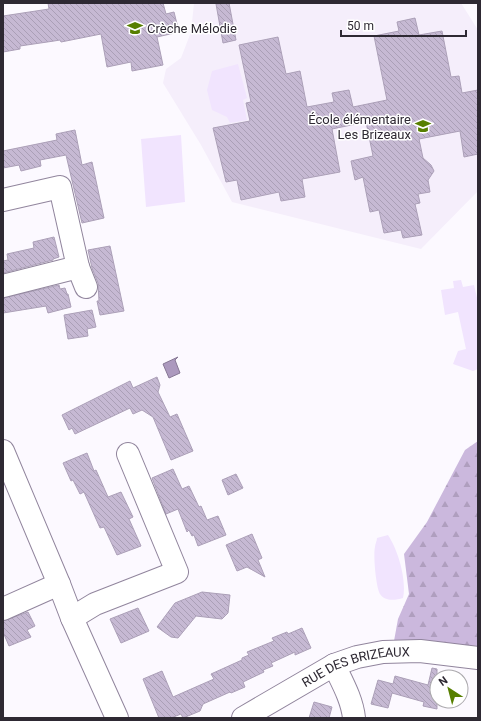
<svg xmlns="http://www.w3.org/2000/svg" width="481" height="721" viewBox="0 0 481 721" font-family="Roboto,sans-serif">
<defs>
<pattern id="forest-firs" width="22" height="20" patternUnits="userSpaceOnUse"><rect width="22" height="20" fill="#cbb8dd"/><path d="M5 1l3.5 6h-7zM16 11l3.5 6h-7z" fill="#af9ebe"/></pattern>
<pattern id="building-back-hatch" width="6" height="6" patternUnits="userSpaceOnUse"><rect width="6" height="6" fill="#c6b9d3"/><path d="M-1 5l2 2M0 0l6 6M5-1l2 2" fill="none" stroke="#aa9fb6"/></pattern>
</defs>
<rect width="100%" height="100%" fill="#fcf9ff"/>
<path fill="#f5eefb" d="M 194,3 L 461,3 L 478,30 L 478,191 L 421,249 L 232,202 L 201,145 L 163,83 L 166,69 L 181,58 L 191,32 Z"/>
<path fill="#f1e4fe" d="M 238,64 L 247,98 L 243,100 L 247,120 L 230,123 L 227,117 L 212,110 L 207,90 L 212,71 Z
M 181,135 L 185,202 L 146,207 L 141,139 Z
M 461,280 L 463,287 L 474,285 L 478,302 L 478,369 L 473,371 L 453,364 L 458,351 L 466,349 L 458,312 L 445,315 L 441,290 L 454,288 L 453,281 Z
M 388,535 C 398,550 407,580 403,598 C 396,600 385,602 380,594 C 376,587 373,555 375,547 C 375,544 377,541 377,538 Z"/>
<path fill="url(#forest-firs)" d="M 478,441 L 478,646 L 394,641 L 398,619 L 409,594 L 404,554 L 427,522 L 465,450 Z"/>
<path fill="#ac99be" stroke="#867794" d="M 178,357 L 175,360 L 180,373 L 169,378 L 163,364 Z"/>
<path fill="url(#building-back-hatch)" stroke="#aca0b8" d="M 48,3 L 163,3 L 166,14 L 174,12 L 179,32 L 157,37 L 163,65 L 132,71 L 131,62 L 107,67 L 101,34 L 61,42 L 60,40 L 54,41 L 20,46 L 20,49 L 3,52 L 3,16 L 49,9 Z
M 229,3 L 236,40 L 223,43 L 216,4 Z
M 415,18 L 419,35 L 442,31 L 451,77 L 459,76 L 462,93 L 478,90 L 478,154 L 464,157 L 460,131 L 419,139 L 423,158 L 431,165 L 434,171 L 428,180 L 430,192 L 418,194 L 420,203 L 415,204 L 422,235 L 403,238 L 401,230 L 384,233 L 379,210 L 370,212 L 363,177 L 355,180 L 351,161 L 373,156 L 366,122 L 332,129 L 340,172 L 302,179 L 305,197 L 281,201 L 279,192 L 241,200 L 237,180 L 226,182 L 213,128 L 250,121 L 246,103 L 251,102 L 239,45 L 278,37 L 286,74 L 300,71 L 307,107 L 334,102 L 332,93 L 349,90 L 353,107 L 387,100 L 374,36 L 399,31 L 397,22 Z
M 75,130 L 82,165 L 92,162 L 104,218 L 82,223 L 66,155 L 40,160 L 41,166 L 21,171 L 19,165 L 3,168 L 3,151 L 57,140 L 56,134 Z
M 54,237 L 59,257 L 53,259 L 53,260 L 3,273 L 3,261 L 8,260 L 7,254 L 34,248 L 33,242 Z
M 110,246 L 124,311 L 100,315 L 97,301 L 99,301 L 98,283 L 92,268 L 88,250 Z
M 59,285 L 60,289 L 65,288 L 67,294 L 68,294 L 71,307 L 48,313 L 46,306 L 3,313 L 3,298 Z
M 92,310 L 96,327 L 87,329 L 88,336 L 68,339 L 64,315 Z
M 157,377 L 160,385 L 158,392 L 170,417 L 177,414 L 193,451 L 171,460 L 153,417 L 142,410 L 133,414 L 130,408 L 75,434 L 72,428 L 69,430 L 62,415 L 130,381 L 133,388 Z
M 87,453 L 94,471 L 96,470 L 108,497 L 121,492 L 133,517 L 129,519 L 141,546 L 117,555 L 104,527 L 100,528 L 84,492 L 80,494 L 73,480 L 71,481 L 63,463 Z
M 173,469 L 182,489 L 189,486 L 199,507 L 201,506 L 207,520 L 218,516 L 226,535 L 198,546 L 194,535 L 192,536 L 189,530 L 187,532 L 178,509 L 166,514 L 152,478 Z
M 236,474 L 243,488 L 228,495 L 222,480 Z
M 252,534 L 262,558 L 258,560 L 265,577 L 247,567 L 237,571 L 226,545 Z
M 202,592 L 230,595 L 228,613 L 222,619 L 196,616 L 178,638 L 171,637 L 157,627 L 175,603 Z
M 138,608 L 149,631 L 121,643 L 110,619 Z
M 28,612 L 35,626 L 27,630 L 31,637 L 9,646 L 3,632 L 3,621 Z
M 302,628 L 311,648 L 295,655 L 295,652 L 271,663 L 273,666 L 263,670 L 264,672 L 243,682 L 245,687 L 231,693 L 230,692 L 203,704 L 200,711 L 183,718 L 181,714 L 171,718 L 159,718 L 143,679 L 162,671 L 173,697 L 214,679 L 211,674 L 242,660 L 242,658 L 249,655 L 247,652 L 274,641 L 272,638 L 287,632 L 288,634 Z
M 432,668 L 437,669 L 437,709 L 423,706 L 424,702 L 392,693 L 388,708 L 371,704 L 378,680 L 393,684 L 395,676 L 428,685 Z
M 314,702 L 332,707 L 329,718 L 309,718 Z"/>
<g fill="none" stroke-linecap="round" stroke-linejoin="round">
<defs>
<g id="minor">
<path d="M 3,200 L 60,187 L 78,267 L 3,286"/>
<path d="M 78,267 L 86,287"/>
<path d="M 3,451 L 59,584 L 72,618 L 117,718"/>
<path d="M 3,609 L 59,584"/>
<path d="M 72,618 L 95,604 L 177,572 L 128,454"/>
<path d="M 334,665 C 342,682 352,699 354,718"/>
<path id="s1" d="M 243,718 L 334,665 L 357,657 L 383,652 L 420,651 L 478,658"/>
</g>
</defs>
<use href="#minor" stroke="#91859d" stroke-width="24"/>
<use href="#minor" stroke="#fff" stroke-width="22"/>
</g>
<defs>
<symbol id="school-bare" viewBox="-9 -9 18 18"><path d="M0-5L7-2L0 1L-7-2ZM-4 1L0 2.5L4 1V4Q0 6-4 4Z" fill="#577f00" stroke="#fff" stroke-width="2.5" paint-order="stroke"/></symbol>
</defs>
<g fill-rule="evenodd">
<use href="#school-bare" x="124" y="17" width="22" height="22"/>
<use href="#school-bare" x="412" y="115" width="22" height="22"/>
</g>
<g text-anchor="middle" stroke-width="3" stroke-linejoin="round" paint-order="stroke">
<g font-size="13" fill="#2e2933" stroke="#fff" text-anchor="start">
<text x="147" y="33">Crèche Mélodie</text>
<text x="411" y="124" text-anchor="end">École élémentaire<tspan x="411" dy="15">Les Brizeaux</tspan></text>
</g>
<g font-size="13" fill="#2e2933" stroke="#fff">
<text dy="5" stroke="none"><textPath href="#s1" startOffset="126">RUE DES BRIZEAUX</textPath></text>
</g>
</g>
<rect width="481" height="721" fill="none" stroke="#2e2933" stroke-width="8"/>
<g transform="translate(449 689) rotate(324)"><circle r="19" fill="#ffffff" stroke="#aba9ad"/>
<path d="M0-3L7 15L0 10L-7 15Z" fill="#577f00"/>
<text y="-6" font-size="11" font-weight="bold" text-anchor="middle" fill="#2e2933">N</text>
</g>
<path d="M341 30v6h125v-6" fill="none" stroke="#2e2933" stroke-width="2"/>
<text x="347" y="30" font-size="12" fill="#2e2933" stroke="#ffffff" stroke-width="3" paint-order="stroke">50 m</text>
</svg>
